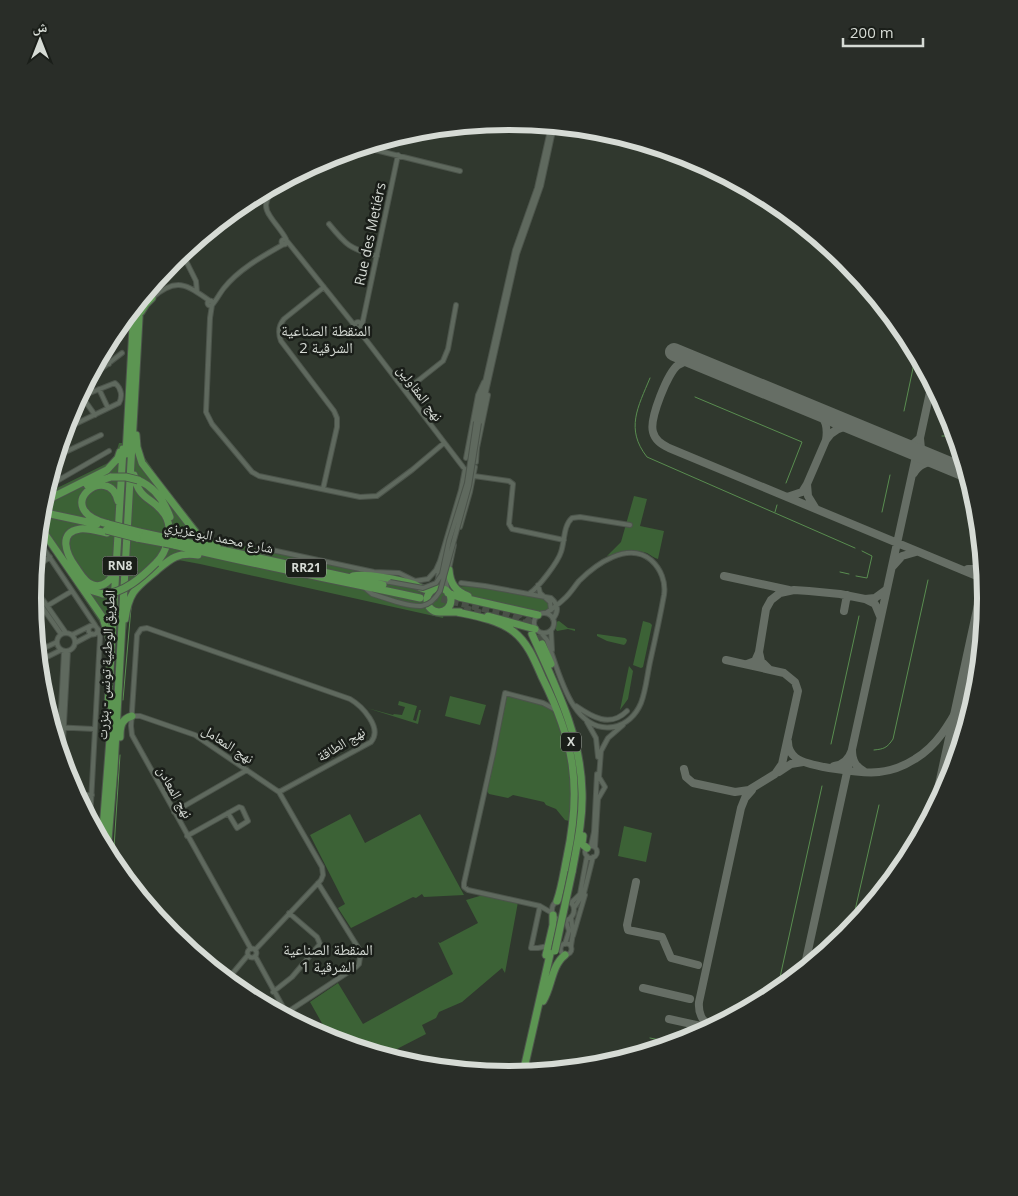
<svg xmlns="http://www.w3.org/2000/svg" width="1018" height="1196" viewBox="0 0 1018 1196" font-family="'Open Sans','Noto Naskh Arabic',sans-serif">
<rect width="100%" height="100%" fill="#30382e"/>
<path fill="#3c6236" d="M 119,443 L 138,443 L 138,448 L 160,480 L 206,538 L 399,579 L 430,587 L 478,586 L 543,598 L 549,602 L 549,607 L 547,611 L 531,612 L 448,595 L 443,618 L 200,564 L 173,559 C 161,570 142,581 135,596 C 129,606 128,619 126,631 L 105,630 L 39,531 L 42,505 L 45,494 L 114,460 Z
M 634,496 L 647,499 L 640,526 L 664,531 L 658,559 C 654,558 651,555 647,553 C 634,548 620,553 607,556 L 621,542 Z
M 559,621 L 568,628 L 575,629 L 575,631 L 568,629 L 557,631 L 555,628 L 556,622 Z
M 643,621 L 650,623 L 652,625 L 643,667 L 641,668 L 633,665 Z
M 597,634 L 625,638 L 627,640 L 626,643 L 624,645 L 607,641 L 597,636 Z
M 629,666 L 633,671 L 628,699 L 620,710 Z
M 450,696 L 486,705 L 480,725 L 445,716 Z
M 507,696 L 542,704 L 562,716 L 575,773 L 569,821 L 565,820 L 556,809 L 546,805 L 544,802 L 513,795 L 508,798 L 489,794 L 487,791 Z
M 399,701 L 417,706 L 413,720 L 416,721 L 419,710 L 421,710 L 418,724 L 367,708 L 393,715 L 394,714 L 402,715 L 405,707 L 398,705 Z
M 350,814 L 365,843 L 420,814 L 464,895 L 424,897 L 422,894 L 416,898 L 413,897 L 351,928 L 338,908 L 345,904 L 310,835 Z
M 624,826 L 652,833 L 646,862 L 618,856 Z
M 483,895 L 518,902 L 505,973 L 502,968 L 462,1002 L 439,1012 L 436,1018 L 422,1025 L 426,1034 L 393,1051 L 400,1060 L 326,1038 L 318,1034 L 323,1025 L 310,1002 L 338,983 L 363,1024 L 453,974 L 438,942 L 440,943 L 478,923 L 466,900 Z"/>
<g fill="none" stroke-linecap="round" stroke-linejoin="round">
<path stroke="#598d50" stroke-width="1" d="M 650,378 C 638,407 625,429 647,457 L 855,548
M 695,397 L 802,442 L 786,483
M 904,411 L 916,354
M 942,436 L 950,436 L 955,433
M 775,512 L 777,505
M 882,512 L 890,475
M 840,572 L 849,574
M 856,576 L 867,578 L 872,556 L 862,551
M 123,700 L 131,608
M 831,744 L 859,616
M 874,750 C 884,749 887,748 893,739 L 928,580
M 113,863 L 120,755
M 851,928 L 879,805
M 777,991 L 822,786
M 650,1038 L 675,1043"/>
<path stroke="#666e65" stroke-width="8" d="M 701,363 C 693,360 686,360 678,365 C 668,372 649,419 653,432 C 655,440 661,444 669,448 L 984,579
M 817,411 C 826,419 828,428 826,440 C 833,429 843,425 856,427
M 902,446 L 912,445 L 920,438 L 921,449 L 928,457
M 914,473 C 919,464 927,462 937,461
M 807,484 L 826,440
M 787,497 L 802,492 L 807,484 L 808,496 L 816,509
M 893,566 L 902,556 L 916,552
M 968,569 L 983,569
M 724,576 L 789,590
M 978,577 L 983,583 L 984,601
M 844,611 L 847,595
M 880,616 L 875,604 L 865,599 L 875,598 L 886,590
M 759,652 L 766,609 L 771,600 L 780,593 L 794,590 L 809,591 L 840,594 L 865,599
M 747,664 L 755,661 L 759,652 L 761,661 L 769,669
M 788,742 C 788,749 791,754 796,758 C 808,767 864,774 879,772 C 891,771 904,766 915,759 C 937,746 950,723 962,701
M 834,766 C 843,765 849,759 852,750 C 852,761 856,767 865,772
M 684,769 L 686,777 L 693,783 L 735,792 L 749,790 L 775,774 L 782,764 L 798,691 L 795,682 L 784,673 L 726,660
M 779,772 L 791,764 L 803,762
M 636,882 L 627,925 L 628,930 L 662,937 L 671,958 L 698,965
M 804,969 L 932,383
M 643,988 L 690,999
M 669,1019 L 710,1028
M 711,1027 C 702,1021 698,1014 699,1002 L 741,808 L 745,798 L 752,790"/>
<path stroke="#666e65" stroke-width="18" d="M 674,352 L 967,473
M 942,794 L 985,596"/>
<path stroke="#495047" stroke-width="7" stroke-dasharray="7 3.5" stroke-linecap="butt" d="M 421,594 L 506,614 L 517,618 L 528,627
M 464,608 L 494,617
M 518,611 L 533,625 L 542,644"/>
<defs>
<path id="minor" d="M 363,147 L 460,171
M 329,224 C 346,245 350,249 377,256
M 286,239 C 282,231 275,224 270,216 C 256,197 282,185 295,175
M281.5 242a2.5 2.5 0 1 1 5 0a2.5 2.5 0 1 1-5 0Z
M 287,241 L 355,326
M 182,253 L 196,281 L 197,292
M 147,292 L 152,298 C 176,277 186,284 210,301
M207.5 303a2.5 2.5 0 1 1 5 0a2.5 2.5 0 1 1-5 0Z
M 213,304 C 217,299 220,293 224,288 C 239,269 263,256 284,244
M 212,305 L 210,318 L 206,412 L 212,424 L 252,472 L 259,476 L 360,497 L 377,496 L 412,470 L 444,443
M355 325a3 3 0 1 1 6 0a3 3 0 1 1-6 0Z
M 121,323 L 132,324
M 362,325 L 398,155
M 357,328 L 463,467
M 103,352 L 109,364
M 88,379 L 122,353
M 99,389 L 108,408
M 405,391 L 443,361 L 448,349 L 456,305
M 80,394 L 95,415
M 476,422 L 515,250 L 537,188 L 551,126
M 479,423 L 517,254 L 541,186 L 554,126
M 65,429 L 119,403 C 123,396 121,388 115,383 L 82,396
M 57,456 L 101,435
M 466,458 L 478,395 L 484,382
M 476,462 L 477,448 L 488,395
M 474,476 L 509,481 L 513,484 L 509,524 L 512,529 L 564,540
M 50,479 L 57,481 L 109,451
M 323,489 L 337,427 L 337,418 L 334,411 L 281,341 C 278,333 278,326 284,319 L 324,287
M 460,527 L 470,492 L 475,467
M 38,540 L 95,625
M 267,549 L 374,572 L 399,573 L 415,581 L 428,579 L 436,570 L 440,561
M 36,567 L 50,557
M 373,580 L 390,582
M 461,583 L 485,586 L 551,598 C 558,604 559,611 553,619
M 538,585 L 540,593 L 550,602 L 551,610
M 34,587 L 66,633
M 437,588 L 440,561 L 461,490 L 465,469
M 366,589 L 372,594 L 397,602
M 448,592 L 446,583 L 454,545
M 530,593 C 538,588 558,562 561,552 C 565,541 563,526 572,518 L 580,517 L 630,525
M 33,594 L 61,634
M 47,606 L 72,591
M534 623a10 10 0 1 1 20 0a10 10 0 1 1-20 0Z
M 34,613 L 43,608
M88.5 630a4.5 4.5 0 1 1 9 0a4.5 4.5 0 1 1-9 0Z
M 551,631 L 552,650
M57 642a9 9 0 1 1 18 0a9 9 0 1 1-18 0Z
M 542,634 L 547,640 C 558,668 571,734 613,727 C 626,725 636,715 641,703 C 646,690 647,676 650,662 C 655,640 660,617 664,595 C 666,582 661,569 651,560 C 628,541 596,564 579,581 C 574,587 570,594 564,599 C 559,604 552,609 546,613
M 72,635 L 90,626
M 75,643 L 92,634
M 38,651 L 57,642
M 39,661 L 61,650
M 576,706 C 592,717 610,728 627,711
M 132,716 L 140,716 L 195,735 L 279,792 L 322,867 L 323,875 L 321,880 L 255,950
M 587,722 L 596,738 L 598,757
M 53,727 L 94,729
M 59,748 L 64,651
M 62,760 L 68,651
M 77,795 L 92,795
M 174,812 L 247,770
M 90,821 L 100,637 L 98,629
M 187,836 L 239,807 L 242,808 L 248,821 L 237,828 L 228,813
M 591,846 L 594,832 L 597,774
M585 852a6 6 0 1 1 12 0a6 6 0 1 1-12 0Z
M 595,847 L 598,799 L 605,787 L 599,777 L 601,751 L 608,738 L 623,725
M552 910a11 11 0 1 1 22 0a11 11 0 1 1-22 0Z
M 571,903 L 580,894 L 587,856
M 540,906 L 531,948 L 538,948 L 548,946
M 574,908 L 584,893 L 593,857
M 552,913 L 540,906 L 468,890 L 464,887 L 464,883 L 493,754 L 505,693 L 543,703 L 556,710
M 573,936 L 585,895
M560.5 949a5.5 5.5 0 1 1 11 0a5.5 5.5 0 1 1-11 0Z
M 565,944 L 569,931 L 566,921
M 571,946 L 573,933 L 571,917
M247.5 953a4.5 4.5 0 1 1 9 0a4.5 4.5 0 1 1-9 0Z
M 251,949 L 132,735 L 131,726 L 137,635 L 141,629 L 147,628 L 350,699 C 362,706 383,728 371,742 L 279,792
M 255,956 L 289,1018
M 227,980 L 248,955
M 273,992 L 292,977 L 320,944 L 317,937 L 289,913
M 286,1013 L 356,967 L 359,964 L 360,957 L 359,949 L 318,883"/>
<path id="highway" d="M 141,312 L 146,304 L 152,298
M 136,435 L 137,447 L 142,463 L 196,533 L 217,546
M 126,454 L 134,308
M 134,475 C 139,502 154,497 165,515 C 174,530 167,552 156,563
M 138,480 C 154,487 164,500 170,517
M 87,485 L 111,477
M 43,502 L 107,470 L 118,458 L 120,452
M 41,512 L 97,524
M 108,524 C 48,508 109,461 118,501
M 40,527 L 103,618 L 109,638
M 139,532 L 167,538
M 107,533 C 98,531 88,528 80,529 C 57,532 67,555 75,566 C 80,573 85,583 93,585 C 104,588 111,580 114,572
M 137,538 L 164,543
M 176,540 L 383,585
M 174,545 C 255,565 338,580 420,598
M 449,570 C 450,583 455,591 468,596
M 353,576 C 365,573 401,580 413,584 C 420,587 424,591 432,590
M 83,583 L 93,591 L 103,594
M427 600a12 12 0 1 1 24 0a12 12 0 1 1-24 0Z
M 448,593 L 459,597 L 538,615
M 443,612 L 460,612
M 457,612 C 476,616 499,620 514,632 C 528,643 535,661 542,677 C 574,741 582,786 567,857 C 564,871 562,887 557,901
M 488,616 L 535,629
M 125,619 C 129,591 136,588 156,571 C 170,559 177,552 198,555
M 532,634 C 555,685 581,735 582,792 C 583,819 577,845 572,872
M 542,644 L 551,664
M 108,705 L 123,449
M 120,737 C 120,727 121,719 132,716
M 583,836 L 582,844 L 587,848
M 102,842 L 113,700
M 107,852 L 114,768 L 140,300
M 546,955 L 553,925 L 553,915
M 543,1001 C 552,987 551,966 565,955
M 523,1073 L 551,950"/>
</defs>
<use href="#minor" stroke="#4c544b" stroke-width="6"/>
<use href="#highway" stroke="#4c544b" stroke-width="9"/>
<use href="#minor" stroke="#5f695e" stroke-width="4"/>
<use href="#highway" stroke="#5c9552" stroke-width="7"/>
<defs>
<path id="minor-bridge" d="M 390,582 L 423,588 L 436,583 L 442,574 L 449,541 L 467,483 L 476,422
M 397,602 C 417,607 428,611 440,591 L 469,486 L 479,423"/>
<path id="highway-bridge" d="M 111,477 L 126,477 L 138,480
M 108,524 L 139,532
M 106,530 L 137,538
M 167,538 L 176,540
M 164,543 L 174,545
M 103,594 C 123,594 142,577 156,563
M 555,951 L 572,872"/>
</defs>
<use href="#minor-bridge" stroke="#4c544b" stroke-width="6" stroke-linecap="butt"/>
<use href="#highway-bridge" stroke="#4c544b" stroke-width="9" stroke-linecap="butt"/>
<use href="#minor-bridge" stroke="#5f695e" stroke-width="4"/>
<use href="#highway-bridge" stroke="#5c9552" stroke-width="7"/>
</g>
<g text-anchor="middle" stroke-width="5" stroke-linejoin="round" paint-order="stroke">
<g fill="#1a1e19" stroke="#9ea29d" stroke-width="1">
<rect x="102.5" y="556.5" width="35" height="19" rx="4"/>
<rect x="286" y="558.5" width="40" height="19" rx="4"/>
<rect x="561" y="732.5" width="20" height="19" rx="4"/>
</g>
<g font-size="12" font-weight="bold" fill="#d6dbd5">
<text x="120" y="570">RN8</text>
<text x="306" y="572">RR21</text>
<text x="571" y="746">X</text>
</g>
<g font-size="14" fill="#d6dbd5" stroke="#1a1e19">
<text transform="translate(370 234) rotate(-78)" y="5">Rue des Metiérs</text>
<text transform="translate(420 393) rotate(53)" y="5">نهج المقاولين</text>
<text transform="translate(219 537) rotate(12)" y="5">شارع محمد البوعزيزي</text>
<text transform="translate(106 665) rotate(-87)" y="5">الطريق الوطنية تونس - بنزرت</text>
<text transform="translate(228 744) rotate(33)" y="5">نهج المعامل</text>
<text transform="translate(341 744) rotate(-31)" y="5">نهج الطاقة</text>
<text transform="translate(175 792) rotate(61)" y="5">نهج المعادن</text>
</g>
<g font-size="15" fill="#d6dbd5" stroke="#1a1e19">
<text x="326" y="336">المنقطة الصناعية<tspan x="326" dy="17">الشرقية 2</tspan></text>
<text x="328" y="955">المنقطة الصناعية<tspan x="328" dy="17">الشرقية 1</tspan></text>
</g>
</g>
<path d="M0 0H1018V1196H0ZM41 598a468 468 0 1 1 936 0a468 468 0 1 1-936 0Z" fill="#292d28" fill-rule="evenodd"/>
<path fill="none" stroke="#d6dbd5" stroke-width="6" d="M41 598a468 468 0 1 1 936 0a468 468 0 1 1-936 0Z"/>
<g transform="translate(40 40)" stroke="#1a1e19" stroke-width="4" paint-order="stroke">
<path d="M0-4L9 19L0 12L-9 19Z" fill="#d6dbd5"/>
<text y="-8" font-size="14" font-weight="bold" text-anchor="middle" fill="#d6dbd5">ش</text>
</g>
<path d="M843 38v8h80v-8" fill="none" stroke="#d6dbd5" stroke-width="2.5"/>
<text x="850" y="38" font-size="15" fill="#d6dbd5" stroke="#1a1e19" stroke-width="4" paint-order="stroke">200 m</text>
</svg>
